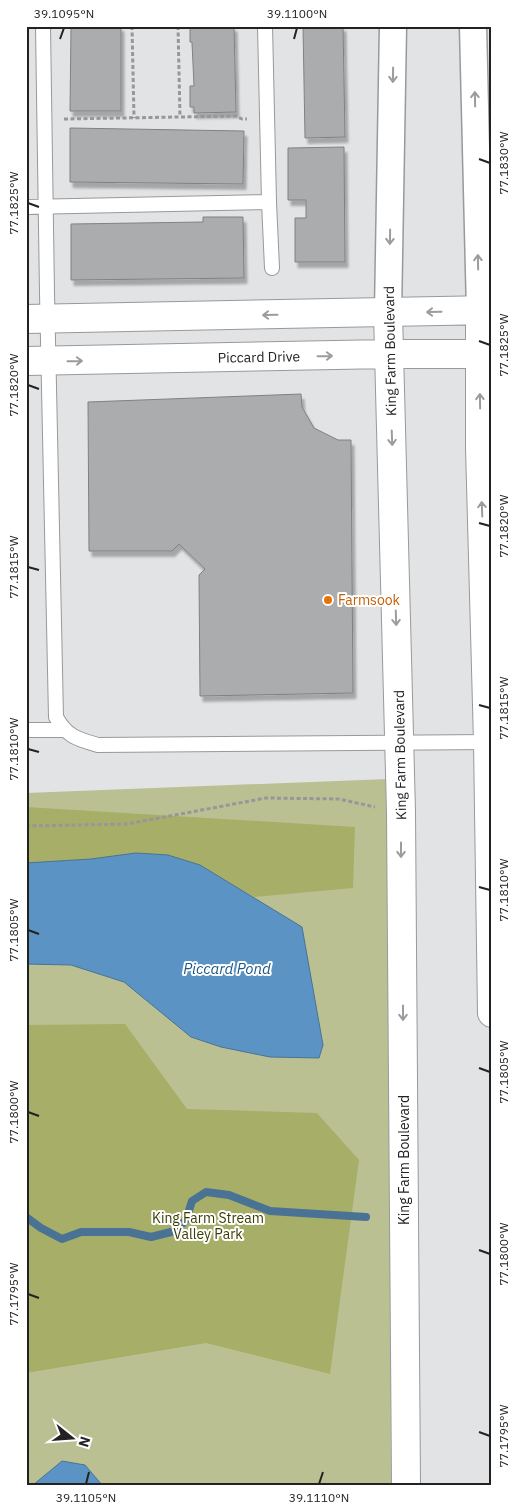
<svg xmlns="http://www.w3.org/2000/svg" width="518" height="1511" viewBox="0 0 518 1511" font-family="'IBM Plex Sans',sans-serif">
<defs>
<filter id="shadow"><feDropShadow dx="3" dy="5.5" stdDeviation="1" flood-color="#0004"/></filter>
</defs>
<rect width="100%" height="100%" fill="#e2e3e4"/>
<path fill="#bbc093" d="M 388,779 L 391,1485 L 26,1485 L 26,793 Z"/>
<path fill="#a7ae67" d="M 26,807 L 355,827 L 353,888 L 254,897 L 200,865 L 136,853 L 91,859 L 26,863 Z
M 125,1024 L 187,1109 L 317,1113 L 359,1160 L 330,1374 L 206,1343 L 26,1373 L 26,1025 Z"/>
<path fill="#5b94c4" stroke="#4a7294" d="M 136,853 L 168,855 L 200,865 L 302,927 L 323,1045 L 319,1058 L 270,1057 L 221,1047 L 191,1037 L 124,982 L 71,965 L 26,964 L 26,863 L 91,859 Z
M 62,1461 L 85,1465 L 102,1485 L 33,1485 Z"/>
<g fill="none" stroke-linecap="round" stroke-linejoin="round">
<path stroke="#4a7294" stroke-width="8" d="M 26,1217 L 41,1228 L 62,1239 L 81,1232 L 129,1232 L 151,1237 L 175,1231 L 186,1220 L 192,1201 L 206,1192 L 229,1195 L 270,1211 L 366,1217"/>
</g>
<path fill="#aaacad" stroke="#808182" filter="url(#shadow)" d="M 71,26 L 121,26 L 121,111 L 70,111 Z
M 190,26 L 234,26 L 236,112 L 194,113 L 194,107 L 190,107 L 190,86 L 194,86 L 192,42 L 190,42 Z
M 303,26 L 343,26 L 345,137 L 305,138 Z
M 70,128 L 244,131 L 243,184 L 70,182 Z
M 344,147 L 345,262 L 295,262 L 295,218 L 306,218 L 306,200 L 288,200 L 288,148 Z
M 203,217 L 243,217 L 244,278 L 71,280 L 71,224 L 203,222 Z
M 301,394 L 302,407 L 314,428 L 338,440 L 351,440 L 353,693 L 200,696 L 199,575 L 205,569 L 179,544 L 172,551 L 89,551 L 88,402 Z"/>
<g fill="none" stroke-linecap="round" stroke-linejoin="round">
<defs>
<path id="lane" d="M 43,26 L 47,293 L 56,717 C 67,737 78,739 98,745 L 491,742
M 265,26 L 269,202 L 272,268
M 26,207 L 269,202
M 26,730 L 63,730"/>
<path id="street" d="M 473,26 L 480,311
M 388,313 L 393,26"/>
<path id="secondary" d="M 480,311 L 480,447 L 488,742 L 492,1013
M 388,313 L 401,812 L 406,1485
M 26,319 L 492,310
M 26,361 L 389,354 L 492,354"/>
</defs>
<use href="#lane" stroke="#98999b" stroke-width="16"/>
<use href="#street" stroke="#98999b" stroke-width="29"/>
<use href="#secondary" stroke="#98999b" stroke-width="30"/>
<path stroke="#969798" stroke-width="3" stroke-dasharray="4 2.5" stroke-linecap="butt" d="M 132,26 L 134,118
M 178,26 L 180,117
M 64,119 L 236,116 L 242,119 L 247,119
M 26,826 L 127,824 L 266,798 L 339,799 L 375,807"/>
<use href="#lane" stroke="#fff" stroke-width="14"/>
<use href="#street" stroke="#fff" stroke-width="26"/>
<use href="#secondary" stroke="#fff" stroke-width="28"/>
</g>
<defs><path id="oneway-shaft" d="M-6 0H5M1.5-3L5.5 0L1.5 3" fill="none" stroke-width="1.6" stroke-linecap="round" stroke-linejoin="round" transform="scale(1.25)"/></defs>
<g stroke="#9c9c9c">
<use href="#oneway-shaft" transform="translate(393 75) rotate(91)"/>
<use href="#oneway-shaft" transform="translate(475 99) rotate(-91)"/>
<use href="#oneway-shaft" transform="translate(390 237) rotate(91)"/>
<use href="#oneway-shaft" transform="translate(478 262) rotate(-91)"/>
<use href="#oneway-shaft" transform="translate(434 312) rotate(179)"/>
<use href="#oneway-shaft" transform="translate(270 315) rotate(179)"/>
<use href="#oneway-shaft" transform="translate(325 356) rotate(-1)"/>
<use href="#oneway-shaft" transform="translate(75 361) rotate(-1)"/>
<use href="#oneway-shaft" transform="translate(480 401) rotate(-91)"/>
<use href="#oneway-shaft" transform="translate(392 438) rotate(88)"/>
<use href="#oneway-shaft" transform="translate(482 509) rotate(-92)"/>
<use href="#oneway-shaft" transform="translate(396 618) rotate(88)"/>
<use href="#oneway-shaft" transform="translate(401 850) rotate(90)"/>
<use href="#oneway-shaft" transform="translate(403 1013) rotate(90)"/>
</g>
<path fill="none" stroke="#222223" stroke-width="2" d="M 60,39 L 64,28M 294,39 L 297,28M 479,159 L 490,163M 28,203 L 39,207M 479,341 L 490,345M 28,385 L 39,389M 479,523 L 490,526M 28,567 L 39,570M 479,705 L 490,708M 28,749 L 39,752M 479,887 L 490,890M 28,930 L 39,934M 479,1068 L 490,1072M 28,1112 L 39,1116M 479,1250 L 490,1254M 28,1294 L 39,1298M 479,1432 L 490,1436M 86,1484 L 89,1472M 319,1484 L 323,1472"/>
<circle fill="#e8710a" stroke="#fff" stroke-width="2" cx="328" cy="600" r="5"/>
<g text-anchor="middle" stroke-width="4" stroke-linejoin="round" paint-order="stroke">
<g font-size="14" fill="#222223" stroke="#fff">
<text transform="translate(390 351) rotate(-91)" y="5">King Farm Boulevard</text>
<text transform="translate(259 357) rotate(-1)" y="5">Piccard Drive</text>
<text transform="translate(400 755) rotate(-91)" y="5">King Farm Boulevard</text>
<text transform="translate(404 1160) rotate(-90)" y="5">King Farm Boulevard</text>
</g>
<g font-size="14" fill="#c56008" stroke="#fff" text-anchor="start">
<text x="338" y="605">Farmsook</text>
</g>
<g font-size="14" fill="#3a3d04" stroke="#fff">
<text x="208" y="1223">King Farm Stream<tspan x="208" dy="16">Valley Park</tspan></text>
</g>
<g font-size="15" font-style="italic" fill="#1a5988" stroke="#fff">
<text x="227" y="974">Piccard Pond</text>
</g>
</g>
<rect width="518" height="1511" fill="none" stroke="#ffffff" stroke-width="55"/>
<g transform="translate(72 1438) rotate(107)" stroke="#ffffff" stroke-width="4" paint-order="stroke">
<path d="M0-4L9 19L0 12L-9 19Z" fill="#222223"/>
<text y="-8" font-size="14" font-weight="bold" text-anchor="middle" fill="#222223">N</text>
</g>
<rect x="28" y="28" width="462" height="1456" fill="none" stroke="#222223" stroke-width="2"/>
<g font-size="12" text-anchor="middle" fill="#222223">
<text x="64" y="18">39.1095°N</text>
<text x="297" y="18">39.1100°N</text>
<text transform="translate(504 163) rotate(-90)" y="4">77.1830°W</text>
<text transform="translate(14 203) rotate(-90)" y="4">77.1825°W</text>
<text transform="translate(504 345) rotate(-90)" y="4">77.1825°W</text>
<text transform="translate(14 385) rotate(-90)" y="4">77.1820°W</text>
<text transform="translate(504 526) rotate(-90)" y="4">77.1820°W</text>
<text transform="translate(14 567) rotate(-90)" y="4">77.1815°W</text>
<text transform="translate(504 708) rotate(-90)" y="4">77.1815°W</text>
<text transform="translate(14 749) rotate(-90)" y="4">77.1810°W</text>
<text transform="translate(504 890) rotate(-90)" y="4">77.1810°W</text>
<text transform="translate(14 930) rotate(-90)" y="4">77.1805°W</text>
<text transform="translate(504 1072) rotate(-90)" y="4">77.1805°W</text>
<text transform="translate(14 1112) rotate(-90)" y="4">77.1800°W</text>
<text transform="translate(504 1254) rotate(-90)" y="4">77.1800°W</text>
<text transform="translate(14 1294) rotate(-90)" y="4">77.1795°W</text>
<text transform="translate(504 1436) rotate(-90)" y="4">77.1795°W</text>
<text x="86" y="1502">39.1105°N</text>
<text x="319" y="1502">39.1110°N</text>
</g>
</svg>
